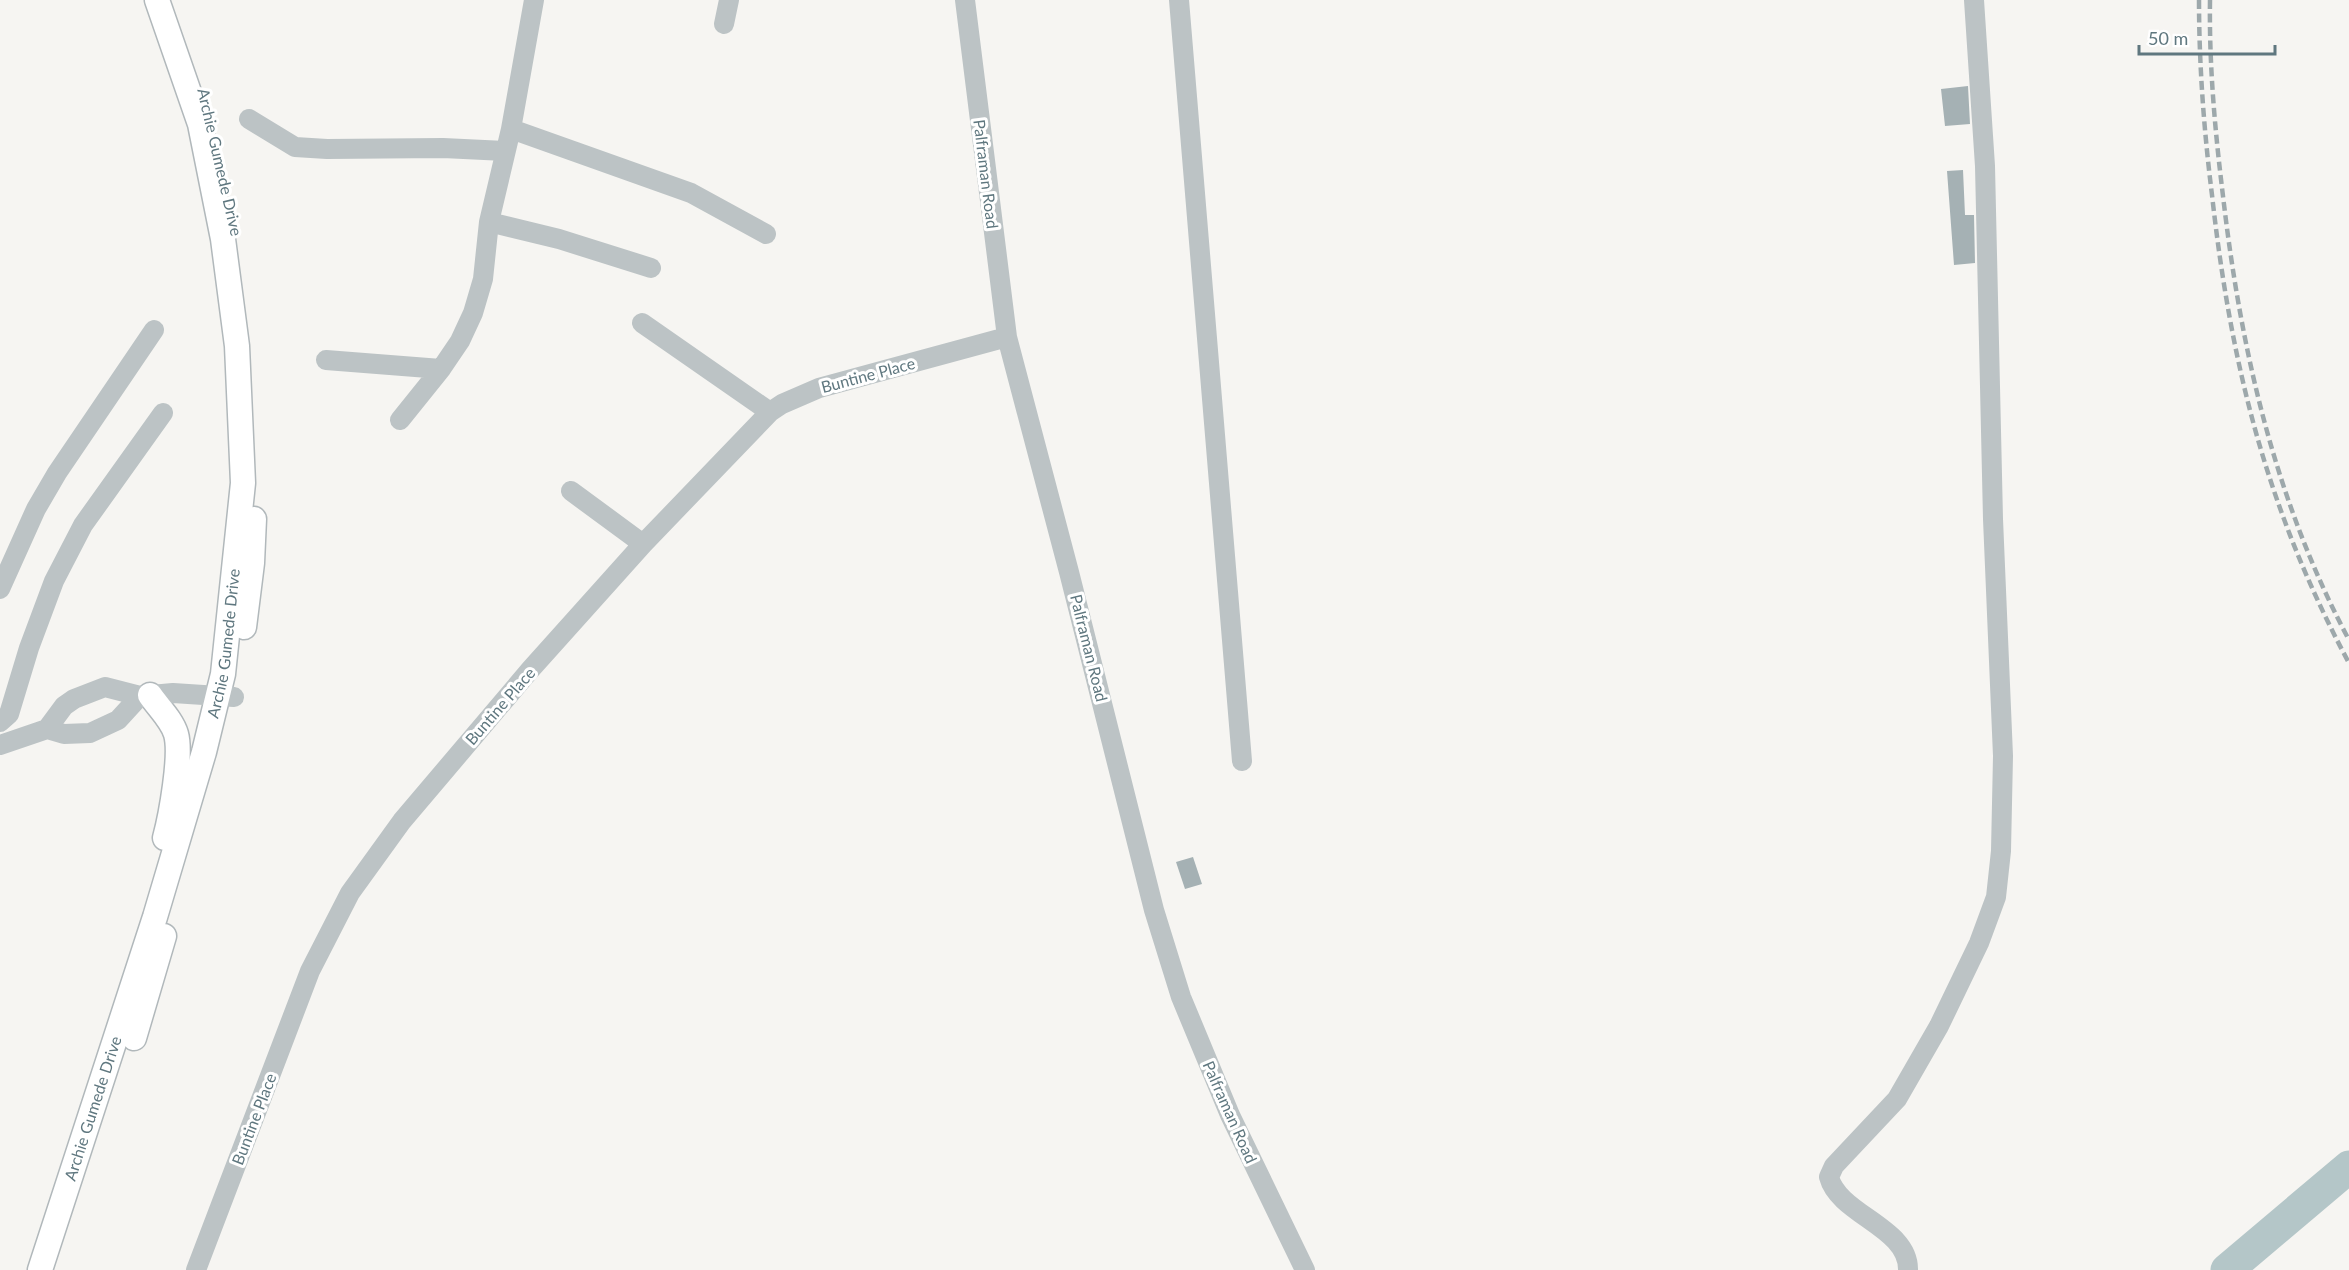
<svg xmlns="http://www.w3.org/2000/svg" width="2349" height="1270" viewBox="0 0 2349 1270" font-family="Lato,sans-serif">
<rect width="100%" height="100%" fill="#f6f5f2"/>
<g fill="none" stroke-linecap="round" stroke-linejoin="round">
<path stroke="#b4c6c8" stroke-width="33" d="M 2227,1270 L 2349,1167"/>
</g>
<path fill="#a5b1b4" d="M 1968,86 L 1970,124 L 1945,126 L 1941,89 Z
M 1963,170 L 1965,215 L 1974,215 L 1975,263 L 1954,265 L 1947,171 Z
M 1193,857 L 1202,884 L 1185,889 L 1176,862 Z"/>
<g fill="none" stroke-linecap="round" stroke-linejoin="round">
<defs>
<g id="major">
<path d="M 244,627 L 252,563 L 254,519"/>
<path d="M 150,695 C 158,707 172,720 176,734 C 182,755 171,816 165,838"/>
<path d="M 134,1038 L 164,936"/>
<path id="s1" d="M 40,1270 L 155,917 L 204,752 L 223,674 L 243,483 L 237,346 L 223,239 L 200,124 L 157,0"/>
</g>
</defs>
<use href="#major" stroke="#b1b8bb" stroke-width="27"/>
<path stroke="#bcc3c5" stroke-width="20" d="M 965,0 L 1007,337 L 1069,572 L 1154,910 L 1181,997 L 1230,1115 L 1305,1270
M 1179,0 L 1242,761
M 724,24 L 729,0
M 249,119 L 295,147 L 327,149 L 443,148 L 505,151
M 511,129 L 691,193 L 766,234
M 489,222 L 559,239 L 651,268
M 642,323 L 770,412
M 326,360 L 441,369
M 400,420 L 441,369 L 460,341 L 473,313 L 483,279 L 489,222 L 511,129 L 534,0
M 571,491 L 643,544
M 0,589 L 36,509 L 57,473 L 154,330
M 0,722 L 9,714 L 29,648 L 54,581 L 83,525 L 163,413
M 47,729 L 64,734 L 90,733 L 118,720 L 140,696
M 0,745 L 47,729 L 64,706 L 74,699 L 105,687 L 140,696 L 173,693 L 234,697
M 196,1270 L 310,971 L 350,893 L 402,821 L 530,670 L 643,544 L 770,412 L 782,404 L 819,388 L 1007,337
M 1908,1270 C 1909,1227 1839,1215 1829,1177 L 1834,1166 L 1897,1099 L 1939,1026 L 1979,943 L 1996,897 L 2001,851 L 2003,756 L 1993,519 L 1985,166 L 1974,0"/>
<use href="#major" stroke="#fff" stroke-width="24"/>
<path stroke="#9da8ab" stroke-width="4.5" stroke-dasharray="9 4.5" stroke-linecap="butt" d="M 2199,0 C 2199,65 2204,131 2212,195 C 2231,366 2267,510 2349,663
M 2210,0 C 2209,65 2215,131 2223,196 C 2241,351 2275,501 2349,640"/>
</g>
<g text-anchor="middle" stroke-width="6" stroke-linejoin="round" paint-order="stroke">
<g font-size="16" fill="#5f777f" stroke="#fff">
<text transform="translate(220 162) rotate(77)" y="6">Archie Gumede Drive</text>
<text transform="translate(986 174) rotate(83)" y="6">Palframan Road</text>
<text transform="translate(868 375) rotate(-15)" y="6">Buntine Place</text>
<text dy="6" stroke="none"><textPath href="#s1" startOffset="654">Archie Gumede Drive</textPath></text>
<text transform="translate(1089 648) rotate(76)" y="6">Palframan Road</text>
<text transform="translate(500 706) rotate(-49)" y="6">Buntine Place</text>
<text dy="6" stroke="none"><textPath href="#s1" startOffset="170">Archie Gumede Drive</textPath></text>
<text transform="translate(1230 1112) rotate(66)" y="6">Palframan Road</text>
<text transform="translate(254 1119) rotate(-69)" y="6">Buntine Place</text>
</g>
</g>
<path d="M2139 45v9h136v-9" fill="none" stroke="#5f777f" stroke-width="3"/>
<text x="2148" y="45" font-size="18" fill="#5f777f" stroke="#ffffff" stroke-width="4.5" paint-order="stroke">50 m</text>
</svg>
